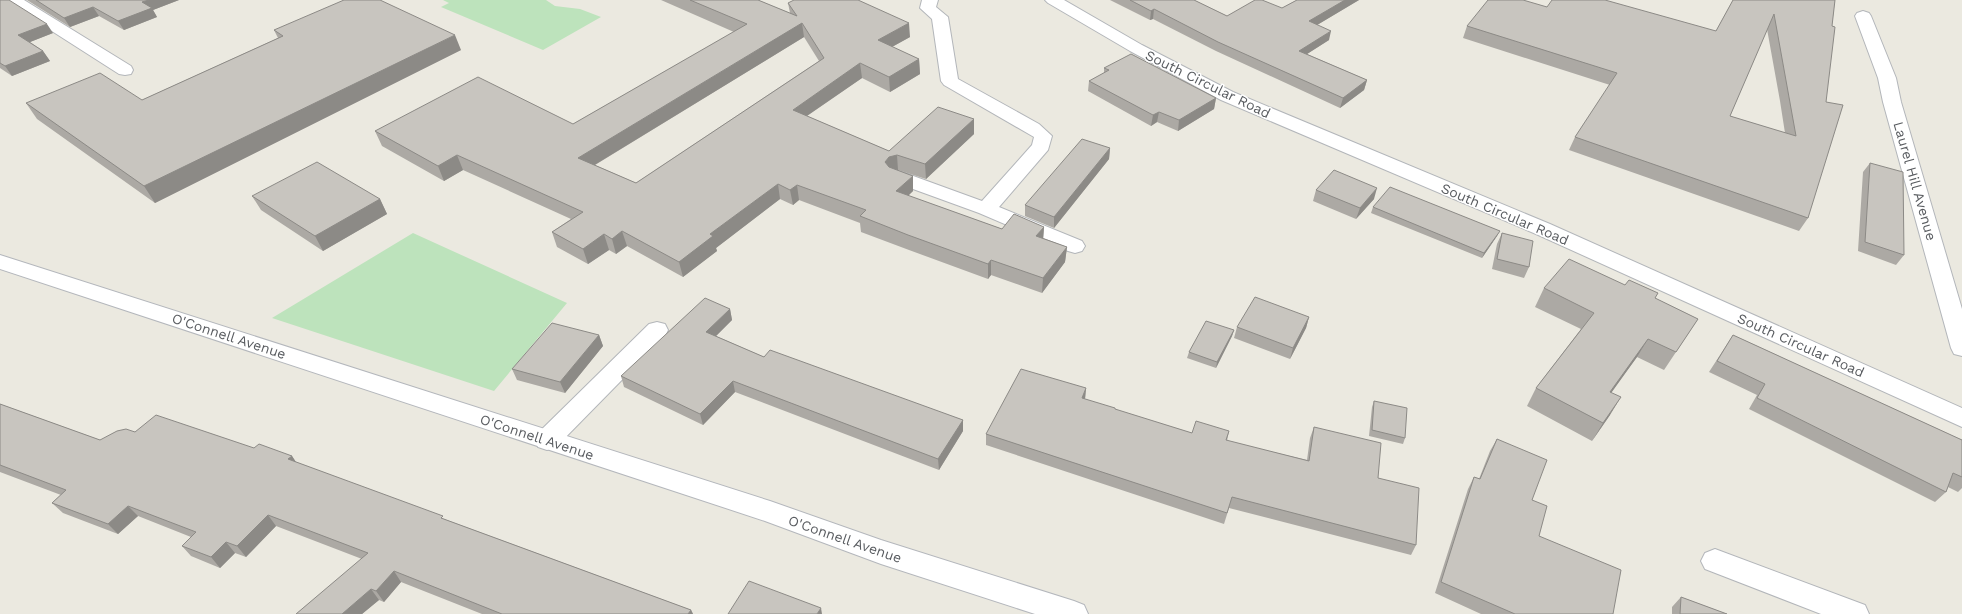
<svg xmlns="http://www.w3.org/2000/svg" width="1962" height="614" viewBox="0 0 1962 614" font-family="'Work Sans',sans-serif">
<rect width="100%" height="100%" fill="#ebe9e0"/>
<path fill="#bde3bc" d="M 443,0 L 546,0 L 555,6 L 580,9 L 601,17 L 543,50 L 441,7 L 449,3 Z
M 413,233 L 567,303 L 494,391 L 272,318 Z"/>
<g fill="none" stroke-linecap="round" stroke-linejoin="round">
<defs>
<path id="street" d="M 5,0 L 24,0 L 131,66 L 133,70 L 131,74 L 125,75 L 119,74 L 8,3 Z
M 922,0 L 938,0 L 936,7 L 948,17 L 958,79 L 1039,124 L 1052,136 L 1048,150 L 999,207 L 1082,241 L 1085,246 L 1082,251 L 1075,253 L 1068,251 L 979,213 L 891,181 L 888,177 L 891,173 L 898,171 L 905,173 L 982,201 L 1032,145 L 1034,137 L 944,85 L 941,81 L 932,19 L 920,8 Z
M 1045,0 L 1064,0 L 1142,45 L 1233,92 L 1550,224 L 1962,408 L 1962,427 L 1536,234 L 1221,100 L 1130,51 L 1048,3 Z
M 1863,11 L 1869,13 L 1871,16 L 1896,78 L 1901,102 L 1962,309 L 1962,356 L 1954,354 L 1951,348 L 1883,102 L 1878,78 L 1855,16 L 1857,13 Z
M 657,322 L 665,324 L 668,330 L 665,336 L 556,447 L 547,450 L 538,447 L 535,440 L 538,433 L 649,324 Z
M 1715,549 L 1865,605 L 1869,614 L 1821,614 L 1705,569 L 1701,561 L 1705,553 Z"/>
<path id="secondary" d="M 0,255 L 770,501 L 881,540 L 1074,601 L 1084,605 L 1088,614 L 1035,614 L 881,564 L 765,521 L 0,269 Z"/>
</defs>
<use href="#street" stroke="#b3b6ba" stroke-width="2"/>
<use href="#secondary" stroke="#b4b7bc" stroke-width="2"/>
<use href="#street" fill="#fff" fill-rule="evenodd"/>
<use href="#secondary" fill="#fff" fill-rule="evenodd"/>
</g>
<path fill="#aca9a4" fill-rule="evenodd" d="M 0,0 L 53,33 L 30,42 L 43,51 L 50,61 L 12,76 L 0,68 Z
M 27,0 L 179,0 L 153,10 L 157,17 L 124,30 L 99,16 L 70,27 Z
M 661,0 L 758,0 L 790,13 L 788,3 L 910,37 L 892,47 L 919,59 L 920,74 L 890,92 L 862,78 L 807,116 L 889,151 L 974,119 L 974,134 L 926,179 L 898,170 L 897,170 L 913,176 L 913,191 L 908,196 L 1002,229 L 1044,227 L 1043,238 L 1067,247 L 1065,262 L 1042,293 L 991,275 L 988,279 L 909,250 L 861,232 L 860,223 L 799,200 L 793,205 L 780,199 L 716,248 L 717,251 L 683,277 L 627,246 L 616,254 L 609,250 L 588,264 L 557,247 L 552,232 L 571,219 L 463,170 L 444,181 L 382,146 L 375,131 L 573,124 L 734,32 ZM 804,37 L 819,61 L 636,183 L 595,165 Z
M 1110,0 L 1194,0 L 1227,16 L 1282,8 L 1297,0 L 1359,0 L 1317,25 L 1329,40 L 1307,54 L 1367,80 L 1364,90 L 1340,108 L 1216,51 L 1153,19 L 1150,20 Z
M 1733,0 L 1835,0 L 1808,218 L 1799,231 L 1569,150 L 1575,137 L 1610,85 L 1463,38 L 1467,26 L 1547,7 L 1716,31 ZM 1767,29 L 1780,101 L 1785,133 L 1730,116 Z
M 274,30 L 461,50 L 155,203 L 37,119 L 26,103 L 142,100 L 278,38 Z
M 1104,68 L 1216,98 L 1214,109 L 1178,131 L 1157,122 L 1151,126 L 1088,91 L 1089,81 L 1104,73 Z
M 1110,148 L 1109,159 L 1054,228 L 1025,216 L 1025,205 Z
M 1870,163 L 1904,255 L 1896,265 L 1858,251 L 1863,172 Z
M 1316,190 L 1374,199 L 1356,219 L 1313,201 Z
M 252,196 L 380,199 L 387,214 L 323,251 L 261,210 Z
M 1373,207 L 1497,236 L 1482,258 L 1371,213 Z
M 1502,233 L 1529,267 L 1524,278 L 1492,269 L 1497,244 Z
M 1625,285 L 1658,293 L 1655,298 L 1698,319 L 1664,370 L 1637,357 L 1611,392 L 1610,415 L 1592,441 L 1527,406 L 1536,388 L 1581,329 L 1535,307 L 1544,288 Z
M 730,309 L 732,320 L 716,336 L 764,357 L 963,420 L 963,431 L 939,470 L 735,392 L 703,425 L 624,387 L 621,376 Z
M 1309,317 L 1306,328 L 1290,359 L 1234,338 L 1237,327 Z
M 1234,330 L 1232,336 L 1216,368 L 1187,358 L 1189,352 Z
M 599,335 L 603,346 L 565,393 L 517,380 L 512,369 Z
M 1733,335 L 1962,440 L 1962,488 L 1958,492 L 1948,487 L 1946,492 L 1935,502 L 1749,409 L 1757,395 L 1709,372 Z
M 1086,388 L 1085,399 L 1115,410 L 1192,433 L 1229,431 L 1227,441 L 1307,460 L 1310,438 L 1314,427 L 1378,478 L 1416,545 L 1411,555 L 1229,508 L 1224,524 L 986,445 L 986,434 Z
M 1374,401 L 1405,438 L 1403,444 L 1369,436 L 1372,407 Z
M 0,404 L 100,440 L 135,432 L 254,448 L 292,456 L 296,462 L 444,519 L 691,610 L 693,614 L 482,614 L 401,582 L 384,602 L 379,600 L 362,614 L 296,614 L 362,559 L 276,526 L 246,557 L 235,553 L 220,568 L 191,556 L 182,546 L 191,537 L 138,516 L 118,534 L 63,513 L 52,503 L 61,495 L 0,472 Z
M 1497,439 L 1532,500 L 1539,536 L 1613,614 L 1481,614 L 1435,593 L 1468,489 L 1474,477 L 1479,479 L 1490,451 Z
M 1681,597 L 1727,614 L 1672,614 L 1672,607 Z"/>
<path fill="#8c8a86" d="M 149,0 L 179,0 L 153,10 L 157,17 L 124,30 L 118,21 L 142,2 Z
M 1345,0 L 1359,0 L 1307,31 L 1309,21 Z
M 93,7 L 99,16 L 70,27 L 64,18 Z
M 1154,9 L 1153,19 L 1150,20 L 1151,11 Z
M 802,23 L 804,37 L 583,172 L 578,158 Z
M 909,23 L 910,37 L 879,54 L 878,40 Z
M 47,24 L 53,33 L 25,44 L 18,35 Z
M 1331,31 L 1329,40 L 1296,61 L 1299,51 Z
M 455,35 L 461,50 L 155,203 L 144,186 Z
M 43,51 L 50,61 L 12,76 L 5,66 Z
M 919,59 L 920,74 L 890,92 L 889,77 Z
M 860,63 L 862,78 L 795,124 L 793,110 Z
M 1367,80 L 1364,90 L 1340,108 L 1343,98 Z
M 1216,98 L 1214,109 L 1178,131 L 1179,120 Z
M 1159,112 L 1157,122 L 1151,126 L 1153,115 Z
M 974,119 L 974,134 L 926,179 L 925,164 Z
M 1110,148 L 1109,159 L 1054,228 L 1054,217 Z
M 457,155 L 463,170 L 444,181 L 438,166 Z
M 897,155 L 898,170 L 890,172 L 885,162 L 889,157 Z
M 913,176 L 913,191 L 897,206 L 896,191 Z
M 778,184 L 780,199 L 716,248 L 717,251 L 683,277 L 679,262 L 710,234 Z
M 797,185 L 799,200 L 793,205 L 790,190 Z
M 1377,188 L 1374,199 L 1356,219 L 1360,208 Z
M 380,199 L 387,214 L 323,251 L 315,236 Z
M 1044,227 L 1043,242 L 1036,236 Z
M 622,231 L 627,246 L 616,254 L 612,239 Z
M 1500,231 L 1497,236 L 1482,258 L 1484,253 Z
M 604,234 L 609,250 L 588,264 L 583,249 Z
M 1067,247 L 1065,262 L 1042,293 L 1043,278 Z
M 991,260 L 991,275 L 988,279 L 988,264 Z
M 730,309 L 732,320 L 709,343 L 706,332 Z
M 1309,317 L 1306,328 L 1290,359 L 1293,348 Z
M 1234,330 L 1232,336 L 1216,368 L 1217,362 Z
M 599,335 L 603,346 L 565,393 L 560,382 Z
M 1648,339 L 1637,357 L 1599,410 L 1610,392 Z
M 733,381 L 735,392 L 703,425 L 700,414 Z
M 1086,388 L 1085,399 L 1082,398 Z
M 1621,397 L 1610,415 L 1592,441 L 1603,423 Z
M 963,420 L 963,431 L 939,470 L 938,459 Z
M 292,456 L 299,467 L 288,459 Z
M 128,506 L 138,516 L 118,534 L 108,524 Z
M 268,515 L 276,526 L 246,557 L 237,546 Z
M 226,542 L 235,553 L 220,568 L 211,557 Z
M 394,571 L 401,582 L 384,602 L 376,591 Z
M 371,589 L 379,600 L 362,614 L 342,614 Z
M 821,608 L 822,614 L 817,614 Z
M 691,610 L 693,614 L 688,614 Z"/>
<path fill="#c8c5bf" stroke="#8c8a86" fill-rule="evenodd" d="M 0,0 L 9,0 L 47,24 L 18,35 L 43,51 L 5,66 L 0,63 Z
M 36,0 L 149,0 L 142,2 L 152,8 L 118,21 L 93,7 L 64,18 Z
M 344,0 L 380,0 L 455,35 L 144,186 L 26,103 L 100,73 L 142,100 L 283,36 L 274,30 Z
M 690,0 L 758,0 L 797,16 L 788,3 L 794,0 L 858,0 L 909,23 L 878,40 L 919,59 L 889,77 L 860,63 L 793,110 L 889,151 L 938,107 L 974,119 L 925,164 L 897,155 L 889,157 L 885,162 L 889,167 L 913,176 L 896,191 L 1002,229 L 1014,214 L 1044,227 L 1036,236 L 1067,247 L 1043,278 L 991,260 L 988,264 L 908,235 L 860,216 L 866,210 L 797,185 L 790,190 L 778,184 L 710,234 L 713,236 L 679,262 L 622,231 L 612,239 L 604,234 L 583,249 L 552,232 L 583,212 L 457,155 L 438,166 L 375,131 L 478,77 L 573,124 L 747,24 ZM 802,23 L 824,58 L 636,183 L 578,158 Z
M 1130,0 L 1194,0 L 1227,16 L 1255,0 L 1262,0 L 1282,8 L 1297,0 L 1345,0 L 1309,21 L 1331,31 L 1299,51 L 1367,80 L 1343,98 L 1218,42 L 1154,9 L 1151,11 Z
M 1488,0 L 1523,0 L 1547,7 L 1552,0 L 1605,0 L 1716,31 L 1733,0 L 1835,0 L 1832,26 L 1835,27 L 1826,102 L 1843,105 L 1808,218 L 1575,137 L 1617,73 L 1467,26 ZM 1774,14 L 1796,136 L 1730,116 Z
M 1131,54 L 1216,98 L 1179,120 L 1159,112 L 1153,115 L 1089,81 L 1109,70 L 1104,68 Z
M 1082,139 L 1110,148 L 1054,217 L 1025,205 Z
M 317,162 L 380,199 L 315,236 L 252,196 Z
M 1870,163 L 1903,172 L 1904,255 L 1865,242 Z
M 1334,170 L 1377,188 L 1360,208 L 1316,190 Z
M 1390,187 L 1500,231 L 1484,253 L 1373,207 Z
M 1502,233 L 1533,241 L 1529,267 L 1497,259 Z
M 1569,259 L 1625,285 L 1629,280 L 1658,293 L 1655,298 L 1698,319 L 1676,352 L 1648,339 L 1610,392 L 1621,397 L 1603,423 L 1536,388 L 1594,313 L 1544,288 Z
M 1255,297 L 1309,317 L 1293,348 L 1237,327 Z
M 705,298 L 730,309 L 706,332 L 764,357 L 770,350 L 963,420 L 938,459 L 733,381 L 700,414 L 621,376 Z
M 1206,321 L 1234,330 L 1217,362 L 1189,352 Z
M 552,323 L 599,335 L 560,382 L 512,369 Z
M 1733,335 L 1962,440 L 1962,477 L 1953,473 L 1946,492 L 1757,398 L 1765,384 L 1717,361 Z
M 1021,369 L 1086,388 L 1082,398 L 1115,408 L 1115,409 L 1192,433 L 1196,421 L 1229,431 L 1226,440 L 1309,461 L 1314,427 L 1381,443 L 1378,478 L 1419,488 L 1416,545 L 1232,497 L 1227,513 L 986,434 Z
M 1374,401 L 1407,408 L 1405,438 L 1372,430 Z
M 0,404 L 100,440 L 117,431 L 126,429 L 135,432 L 156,415 L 254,448 L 259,444 L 292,456 L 288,459 L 443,516 L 441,518 L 691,610 L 688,614 L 502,614 L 394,571 L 376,591 L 371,589 L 342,614 L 296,614 L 368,553 L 268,515 L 237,546 L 226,542 L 211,557 L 182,546 L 196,532 L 128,506 L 108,524 L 52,503 L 66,490 L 0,465 Z
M 1497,439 L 1547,460 L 1532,500 L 1547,506 L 1539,536 L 1621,570 L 1613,614 L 1515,614 L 1441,582 L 1474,477 L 1480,479 Z
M 749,581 L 821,608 L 817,614 L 728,614 Z
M 1681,597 L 1727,614 L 1680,614 Z"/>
<g text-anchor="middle" stroke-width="3" stroke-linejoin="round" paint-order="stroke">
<g font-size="14" fill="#595c60" stroke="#fff">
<text transform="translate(1208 84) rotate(26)" y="5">South Circular Road</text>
<text transform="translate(1915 181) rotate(74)" y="5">Laurel Hill Avenue</text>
<text transform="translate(1505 214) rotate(23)" y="5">South Circular Road</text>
<text transform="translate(229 336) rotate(18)" y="5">O'Connell Avenue</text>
<text transform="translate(1801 345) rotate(24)" y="5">South Circular Road</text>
<text transform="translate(537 437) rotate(18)" y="5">O'Connell Avenue</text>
<text transform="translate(845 539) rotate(19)" y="5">O'Connell Avenue</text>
</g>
</g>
</svg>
